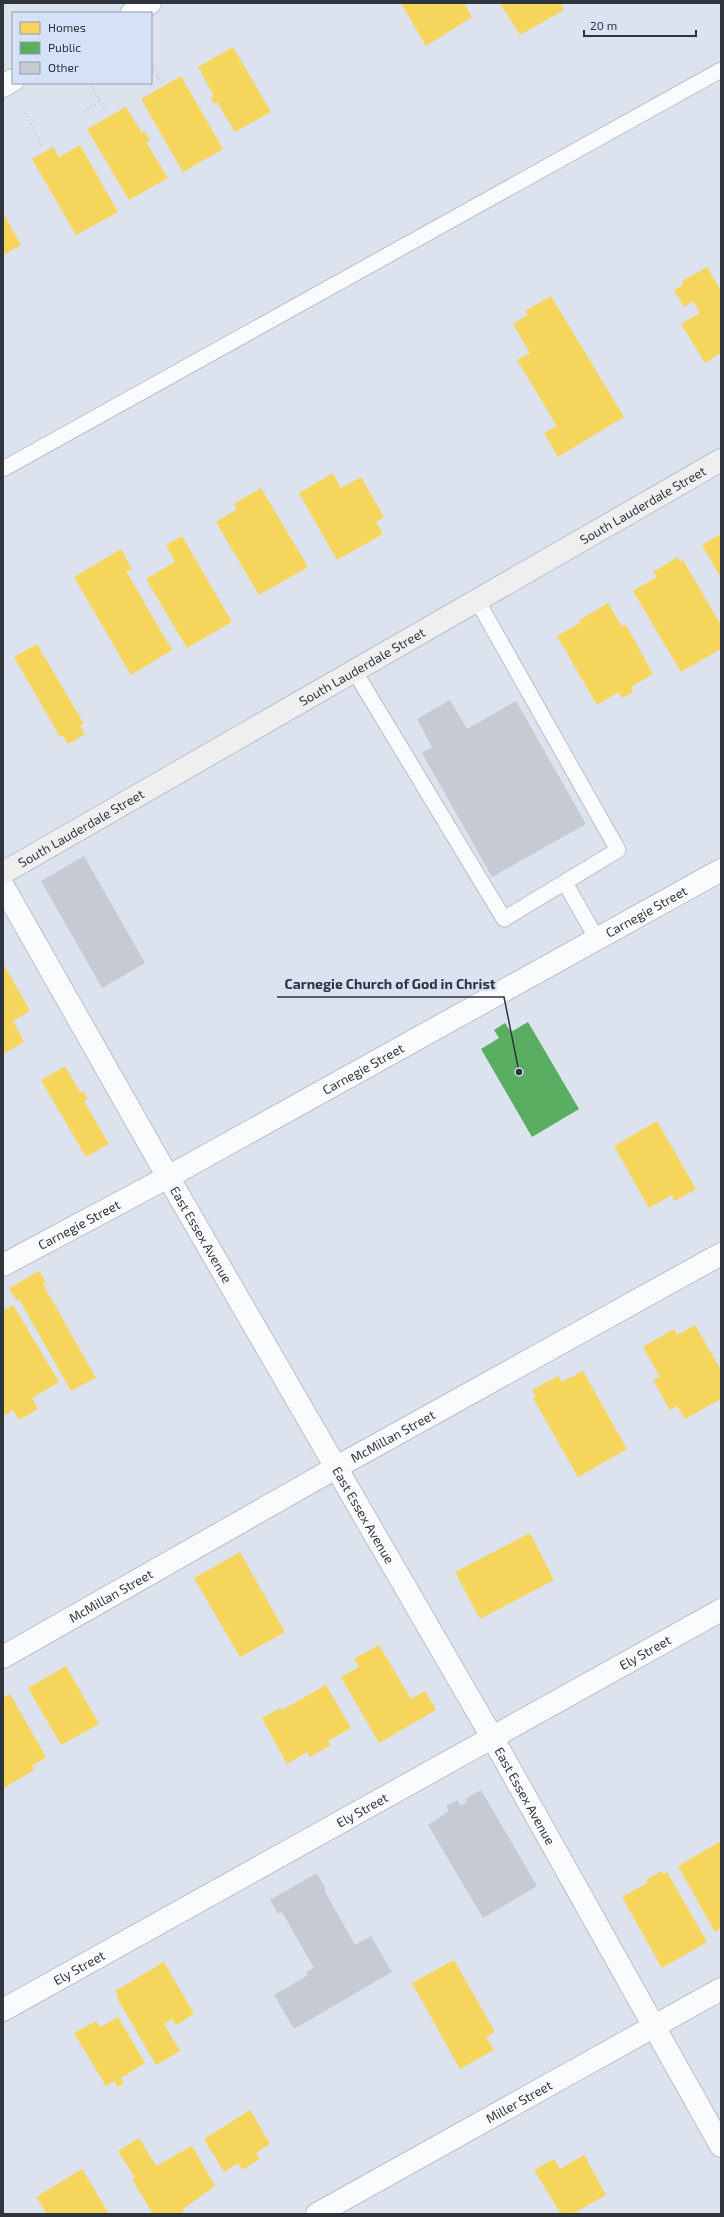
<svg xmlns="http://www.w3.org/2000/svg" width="724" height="2217" viewBox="0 0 724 2217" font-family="'Exo 2',sans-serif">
<rect width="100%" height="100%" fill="#dde3ee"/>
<path fill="#f6d55c" d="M 401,3 L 464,3 L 472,17 L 426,46 Z
M 500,3 L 560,3 L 564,10 L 520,35 Z
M 233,47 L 271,112 L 235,132 L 217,102 L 214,104 L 211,98 L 214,96 L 198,67 Z
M 181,76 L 223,149 L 183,172 L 141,99 Z
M 126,107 L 142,133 L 144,131 L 150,140 L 146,142 L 168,178 L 129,200 L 87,129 Z
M 80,145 L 118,212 L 76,235 L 32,159 L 53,147 L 59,157 Z
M 3,213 L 21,245 L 3,255 Z
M 707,267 L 721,291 L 721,353 L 705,363 L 681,324 L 700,313 L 693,301 L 684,307 L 674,290 L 683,285 L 681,282 Z
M 551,296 L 624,417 L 558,457 L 544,433 L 557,426 L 517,360 L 530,353 L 513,324 L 528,315 L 525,311 Z
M 333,473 L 341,488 L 361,477 L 384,517 L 376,522 L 383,534 L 337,560 L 299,493 Z
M 261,488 L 308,567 L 259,595 L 216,522 L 237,509 L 234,504 Z
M 721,534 L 721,578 L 702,545 Z
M 182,536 L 232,622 L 187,648 L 146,579 L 175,562 L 166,545 Z
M 121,549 L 132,569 L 126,571 L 172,650 L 131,675 L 74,577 Z
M 678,557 L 680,562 L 683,560 L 721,625 L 721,649 L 681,672 L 633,591 L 657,577 L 653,572 Z
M 608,603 L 622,627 L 626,625 L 653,674 L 631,687 L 633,692 L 622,698 L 619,692 L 597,705 L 557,636 L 580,623 L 578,621 Z
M 37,644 L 84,724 L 80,726 L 85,734 L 68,744 L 63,736 L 60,737 L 14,657 Z
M 3,963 L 30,1011 L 13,1021 L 24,1042 L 3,1054 Z
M 65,1066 L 80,1092 L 83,1091 L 88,1099 L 84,1101 L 109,1144 L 86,1157 L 41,1080 Z
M 657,1121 L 696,1189 L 675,1201 L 672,1195 L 649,1208 L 614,1146 Z
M 39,1271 L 46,1282 L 43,1284 L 96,1378 L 71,1391 L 19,1299 L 16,1300 L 9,1288 Z
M 13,1305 L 59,1382 L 32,1398 L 38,1409 L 19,1420 L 13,1410 L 3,1416 L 3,1311 Z
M 695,1325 L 721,1370 L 721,1399 L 685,1419 L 677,1406 L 670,1410 L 653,1380 L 660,1377 L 643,1347 L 674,1329 L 677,1335 Z
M 583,1371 L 627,1449 L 578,1477 L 533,1398 L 536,1396 L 532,1390 L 558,1376 L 562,1382 Z
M 530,1533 L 554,1580 L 480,1619 L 455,1572 Z
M 240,1552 L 285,1632 L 240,1657 L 194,1578 Z
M 379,1645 L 411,1699 L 425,1691 L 436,1710 L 379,1743 L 341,1677 L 359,1667 L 354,1659 Z
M 66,1666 L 99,1724 L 61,1745 L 28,1688 Z
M 326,1685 L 351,1728 L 328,1741 L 331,1745 L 310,1757 L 307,1752 L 287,1764 L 262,1718 L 280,1708 L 282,1710 Z
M 10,1694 L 46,1757 L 32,1766 L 34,1770 L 4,1788 L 3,1698 Z
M 721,1841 L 721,1928 L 715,1932 L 678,1866 Z
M 662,1871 L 663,1874 L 667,1872 L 707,1942 L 662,1968 L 622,1897 L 647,1883 L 646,1880 Z
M 454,1960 L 495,2032 L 486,2037 L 494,2050 L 460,2069 L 412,1983 Z
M 164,1962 L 194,2014 L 176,2025 L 172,2019 L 164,2024 L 180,2051 L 156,2065 L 117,1998 L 118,1997 L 115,1991 Z
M 118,2017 L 145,2063 L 121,2078 L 124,2083 L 118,2087 L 114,2081 L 106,2086 L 74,2033 L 96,2021 L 100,2027 Z
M 250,2110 L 270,2144 L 256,2153 L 260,2159 L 242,2170 L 238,2163 L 224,2172 L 204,2139 Z
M 139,2138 L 156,2166 L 192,2146 L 215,2186 L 183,2209 L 184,2211 L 180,2214 L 153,2214 L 132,2179 L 135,2178 L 118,2151 Z
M 584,2155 L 606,2195 L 572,2214 L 561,2214 L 534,2170 L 554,2159 L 560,2169 Z
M 82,2169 L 109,2214 L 47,2214 L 36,2197 Z"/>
<path fill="#5aae61" d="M 528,1022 L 579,1109 L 532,1137 L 481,1049 L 499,1038 L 494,1030 L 505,1023 L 511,1032 Z"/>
<path fill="#c5cad3" d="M 450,700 L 467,729 L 516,701 L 586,824 L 492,877 L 422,753 L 432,747 L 417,719 Z
M 84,856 L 145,963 L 102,988 L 41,881 Z
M 481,1790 L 537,1886 L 483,1918 L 428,1825 L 449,1811 L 446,1806 L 457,1800 L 461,1806 L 467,1802 L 465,1799 Z
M 317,1873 L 326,1889 L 324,1890 L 355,1945 L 371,1936 L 392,1972 L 294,2029 L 274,1995 L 308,1975 L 306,1972 L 314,1968 L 282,1912 L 278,1914 L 270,1900 Z"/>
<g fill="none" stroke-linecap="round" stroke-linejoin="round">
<defs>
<path id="lane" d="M 3,469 L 721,70
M 355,672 L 504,919 L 618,850 L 478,602
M 565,883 L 597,939"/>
<g id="street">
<path d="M 132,13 L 150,3"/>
<path d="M 3,86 L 13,80"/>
<path id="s1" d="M 3,886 L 168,1177 L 492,1737 L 721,2146"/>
<path id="s2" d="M 3,1265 L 168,1177 L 721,870"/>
<path id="s3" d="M 3,1657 L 337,1467 L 721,1254"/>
<path id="s4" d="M 3,2010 L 721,1610"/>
<path id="s5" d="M 317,2214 L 721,1989"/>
</g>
<g id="secondary">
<path id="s6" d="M 3,873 L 721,460"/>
</g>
</defs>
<use href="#lane" stroke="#babfc8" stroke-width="17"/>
<use href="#street" stroke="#babfc8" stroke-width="24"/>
<use href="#secondary" stroke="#babfc8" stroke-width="24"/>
<path stroke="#c3c5ca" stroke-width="2.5" stroke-dasharray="1 3" stroke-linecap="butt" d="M 151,64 L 161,83
M 89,83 L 108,114
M 84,111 L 100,102
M 25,113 L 43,148"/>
<use href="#lane" stroke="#fafbfc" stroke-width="15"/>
<use href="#street" stroke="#fafbfc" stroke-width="22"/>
<use href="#secondary" stroke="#eeefee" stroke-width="22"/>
</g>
<g text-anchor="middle" stroke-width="4" stroke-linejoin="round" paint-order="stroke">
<g font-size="13" fill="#30353d" stroke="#d5e1f6">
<text dy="5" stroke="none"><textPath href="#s6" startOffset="738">South Lauderdale Street</textPath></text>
<text dy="5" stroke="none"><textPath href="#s6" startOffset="414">South Lauderdale Street</textPath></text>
<text dy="5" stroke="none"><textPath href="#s6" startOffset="90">South Lauderdale Street</textPath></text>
<text dy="5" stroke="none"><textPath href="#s2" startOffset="734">Carnegie Street</textPath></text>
<text dy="5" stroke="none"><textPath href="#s2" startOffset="410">Carnegie Street</textPath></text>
<text dy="5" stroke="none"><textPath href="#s2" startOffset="86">Carnegie Street</textPath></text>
<text dy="5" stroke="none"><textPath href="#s1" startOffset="401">East Essex Avenue</textPath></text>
<text dy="5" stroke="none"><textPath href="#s3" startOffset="448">McMillan Street</textPath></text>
<text dy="5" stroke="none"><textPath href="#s1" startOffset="725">East Essex Avenue</textPath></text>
<text dy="5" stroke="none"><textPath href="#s3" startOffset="124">McMillan Street</textPath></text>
<text dy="5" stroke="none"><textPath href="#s4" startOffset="735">Ely Street</textPath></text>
<text dy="5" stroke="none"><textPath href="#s1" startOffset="1049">East Essex Avenue</textPath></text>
<text dy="5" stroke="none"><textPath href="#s4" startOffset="411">Ely Street</textPath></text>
<text dy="5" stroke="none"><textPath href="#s4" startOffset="87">Ely Street</textPath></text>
<text dy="5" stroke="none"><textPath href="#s5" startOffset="231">Miller Street</textPath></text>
</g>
</g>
<path fill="none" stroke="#30353d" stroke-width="1.5" d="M519 1072L504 997H277"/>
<circle fill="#30353d" stroke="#d5e1f6" stroke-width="1.5" cx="519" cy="1072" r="4"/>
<g font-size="14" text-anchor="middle" font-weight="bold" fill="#30353d" stroke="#d5e1f6" stroke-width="4" stroke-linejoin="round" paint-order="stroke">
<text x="390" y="989">Carnegie Church of God in Christ</text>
</g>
<rect width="724" height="2217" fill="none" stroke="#30353d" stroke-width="8"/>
<rect x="12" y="12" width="140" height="72" fill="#d5e1f6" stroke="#939cac"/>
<rect x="20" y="22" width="20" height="12" fill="#f6d55c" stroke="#939cac"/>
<text x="48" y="32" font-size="12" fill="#30353d">Homes</text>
<rect x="20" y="42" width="20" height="12" fill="#5aae61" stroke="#939cac"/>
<text x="48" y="52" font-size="12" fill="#30353d">Public</text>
<rect x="20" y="62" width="20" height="12" fill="#c5cad3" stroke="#939cac"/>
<text x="48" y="72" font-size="12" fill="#30353d">Other</text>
<path d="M584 30v6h112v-6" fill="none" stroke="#30353d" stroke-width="2"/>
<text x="590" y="30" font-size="12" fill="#30353d" stroke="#d5e1f6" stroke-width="3" paint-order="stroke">20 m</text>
</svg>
